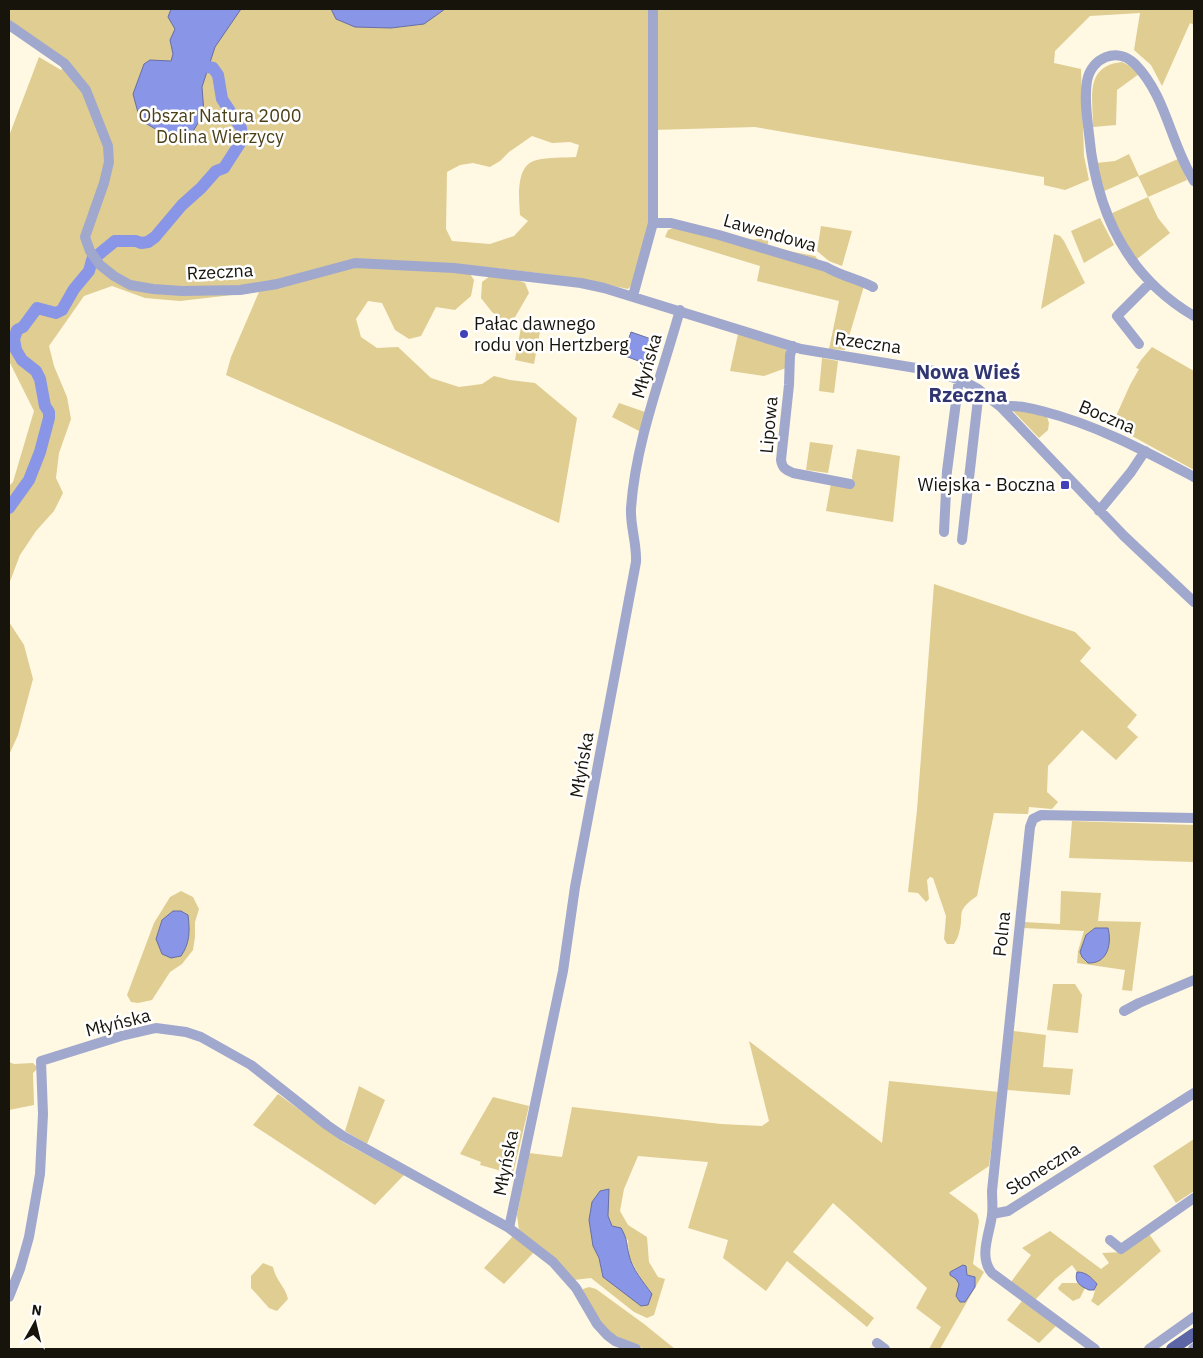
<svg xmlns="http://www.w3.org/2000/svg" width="1203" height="1358" viewBox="0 0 1203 1358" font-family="'IBM Plex Sans',sans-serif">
<rect width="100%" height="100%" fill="#fff8e3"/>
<path fill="#e0cd92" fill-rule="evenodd" d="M 9,9 L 1194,9 L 1194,25 L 1190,23 L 1162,86 L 1151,65 L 1134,50 L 1140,13 L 1090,16 L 1055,51 L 1054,63 L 1081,69 L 1084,156 L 1089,180 L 1065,190 L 1044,185 L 1044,177 L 755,127 L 653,130 L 651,220 L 632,285 L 628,289 C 569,276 516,269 455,265 L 470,274 L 474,280 L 471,296 L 455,310 L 436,307 L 421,336 L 409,339 L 395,330 L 382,303 L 368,301 L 356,319 L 361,337 L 377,348 L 398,347 L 431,378 L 459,387 L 482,384 L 494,376 L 510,380 L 535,383 L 577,418 L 559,523 L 226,375 L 231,357 L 259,292 L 180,301 L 145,298 L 112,286 L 84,296 L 49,346 L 54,366 L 67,397 L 71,419 L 59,453 L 56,478 L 63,493 L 54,511 L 36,531 L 20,555 L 9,584 L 9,486 L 13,482 L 34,411 L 9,361 L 9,136 L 39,57 L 61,70 L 63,68 L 9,30 ZM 532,136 L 552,143 L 570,142 L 579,145 L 576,157 C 563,158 549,157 537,160 C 515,164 519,198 520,215 L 528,221 L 514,236 L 490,244 L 452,241 L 446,229 L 447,172 L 460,165 L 473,163 L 490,167 L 500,161 L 509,152 Z
M 1122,62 L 1132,67 L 1139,74 L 1117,90 L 1116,125 L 1093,127 C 1093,98 1084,66 1122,62 Z
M 1129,154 L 1139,176 L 1178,159 L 1187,180 L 1148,197 L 1158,218 L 1170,233 L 1137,259 L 1123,239 L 1110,214 L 1148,197 L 1138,176 L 1102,192 L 1096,163 L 1115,161 Z
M 1100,218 L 1114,245 L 1084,263 L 1071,231 Z
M 821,226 L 852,231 L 842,266 L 829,261 L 817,251 Z
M 675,227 C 694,230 744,244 762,238 C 765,237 769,232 771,230 L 767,247 L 815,256 L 826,269 L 864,286 L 845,350 L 829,349 L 839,301 L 757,281 L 760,266 L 665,237 L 668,230 Z
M 1054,234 L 1060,236 L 1064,241 L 1085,283 L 1041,309 Z
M 490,276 L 512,278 L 525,283 L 529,293 L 514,319 L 506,323 L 492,312 L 481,298 L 482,282 Z
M 522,322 L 541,326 L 534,364 L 515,360 Z
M 738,334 L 786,349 L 786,368 L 764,376 L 730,371 Z
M 1152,347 L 1194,371 L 1194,470 L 1112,425 L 1130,385 L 1139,369 L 1136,368 L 1141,360 Z
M 822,358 L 838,361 L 834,393 L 819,391 Z
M 619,403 L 645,412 L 641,432 L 612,417 Z
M 1015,408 L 1047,417 L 1049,423 L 1048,430 L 1039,438 L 1013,411 Z
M 810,442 L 833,445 L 828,473 L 806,470 Z
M 857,449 L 900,456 L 893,522 L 826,511 L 831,483 L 853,486 L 852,477 Z
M 934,584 L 1075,632 L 1091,648 L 1080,661 L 1137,715 L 1127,727 L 1138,737 L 1116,760 L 1082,730 L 1048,766 L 1047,792 L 1058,802 L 1052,809 L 1029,807 L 1028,814 L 994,813 L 977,896 C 954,912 965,913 959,933 C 958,937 956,941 954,944 L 947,944 L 944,939 L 946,916 L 933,878 L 930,877 L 927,880 L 929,899 L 926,902 L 918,893 L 908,892 L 917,810 Z
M 9,622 L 24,645 L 33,679 L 18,735 L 9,755 Z
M 1072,821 L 1194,825 L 1194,862 L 1069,858 Z
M 181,891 L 193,897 L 199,909 L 195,922 L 195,937 L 193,950 L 182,964 L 170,972 L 152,1000 L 138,1003 L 131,1002 L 127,995 L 154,923 L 170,897 Z
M 1061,891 L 1101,893 L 1098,921 L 1141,922 L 1132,991 L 1122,990 L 1125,970 L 1077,963 L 1078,951 L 1084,931 L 1023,928 L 1024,922 L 1060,924 Z
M 1053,984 L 1075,984 L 1082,995 L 1078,1033 L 1047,1030 Z
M 1013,1031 L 1046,1035 L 1043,1067 L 1073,1069 L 1070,1095 L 1007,1090 Z
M 749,1041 L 882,1143 L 889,1081 L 999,1092 L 989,1166 L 949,1193 L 977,1214 L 979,1221 L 973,1264 L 984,1272 L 940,1349 L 929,1349 L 941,1327 L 916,1308 L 927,1288 L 833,1203 L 793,1252 L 874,1318 L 867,1327 L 787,1261 L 766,1291 L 723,1258 L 728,1240 L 688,1228 L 708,1162 L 638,1156 L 624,1189 L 620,1211 L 628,1225 L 647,1237 L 649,1262 L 658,1277 L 665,1279 L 654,1315 L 647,1318 L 634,1312 L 591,1278 L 574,1280 L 519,1230 L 517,1215 L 529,1153 L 562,1157 L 572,1107 L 721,1124 L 762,1126 L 769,1121 ZM 608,1189 L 608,1217 L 612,1226 L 628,1240 L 629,1257 L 641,1279 L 652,1294 L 603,1277 L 599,1258 L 593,1246 L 589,1220 Z
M 9,1062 L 14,1064 L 33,1063 L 38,1068 L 33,1073 L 34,1105 L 9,1110 Z
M 359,1086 L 385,1100 L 367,1144 L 345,1131 Z
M 278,1094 L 343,1142 L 404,1175 L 375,1205 L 253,1125 Z
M 493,1097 L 529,1106 L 513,1174 L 480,1165 L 481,1162 L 460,1154 Z
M 1194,1139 L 1194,1191 L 1176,1203 L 1153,1166 Z
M 1050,1231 L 1101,1269 L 1109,1263 L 1102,1253 L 1124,1252 L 1149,1234 L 1161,1251 L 1098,1306 L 1091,1301 C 1095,1295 1094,1290 1097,1284 C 1091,1277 1086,1272 1077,1272 L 1072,1265 L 1055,1279 L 1034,1301 L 1011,1282 L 1031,1255 L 1022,1248 Z
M 513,1236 L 535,1251 L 504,1284 L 484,1268 Z
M 263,1263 L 273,1267 C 276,1281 285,1286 288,1299 L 277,1311 L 269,1308 L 251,1288 L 251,1276 Z
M 1062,1283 L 1078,1283 L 1085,1288 L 1080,1298 L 1073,1301 L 1059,1290 L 1058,1288 Z
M 589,1287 L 596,1289 L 644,1324 L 675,1349 L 645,1349 L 614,1335 L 600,1324 L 582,1293 L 583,1289 Z
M 1022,1301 L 1056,1326 L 1039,1343 L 1007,1320 Z"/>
<path fill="#8995e6" stroke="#676ea4" d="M 171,9 L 241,9 L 215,47 L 202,87 L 204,113 L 192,133 L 164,134 L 140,120 L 133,94 L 144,64 L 150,60 L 171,61 L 173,54 L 170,40 L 175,29 L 168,17 Z
M 331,9 L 445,9 L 424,24 L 391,28 L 355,27 L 336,19 Z
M 631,332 L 654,340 L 646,364 L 623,355 Z
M 173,911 L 181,911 L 188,915 C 190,931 190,943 181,956 L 171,958 L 162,954 L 156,939 L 162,920 Z
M 1095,928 L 1108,928 C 1112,943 1108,964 1088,963 L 1082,957 L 1080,952 L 1086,935 Z
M 609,1189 L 608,1216 L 612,1226 L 621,1228 C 628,1240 626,1243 629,1255 C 632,1269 644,1283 652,1294 L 648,1305 L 641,1306 L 603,1277 L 599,1258 L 593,1246 L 589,1220 L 592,1202 L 600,1191 Z
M 963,1265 L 966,1266 L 967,1275 L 975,1277 L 975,1287 L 965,1302 L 960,1302 L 956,1296 L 959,1284 L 956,1279 L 950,1275 L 950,1272 Z
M 1077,1272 C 1086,1272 1091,1277 1097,1284 L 1094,1290 L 1089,1290 C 1080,1286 1074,1282 1077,1272 Z"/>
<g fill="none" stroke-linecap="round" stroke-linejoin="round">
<path stroke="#8995e6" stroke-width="12" d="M 9,508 L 29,480 L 40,452 L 49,418 L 49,412 L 45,406 L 40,379 L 36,371 L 22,360 L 16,350 L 14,339 L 17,330 L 23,327 L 37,308 L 56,313 L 62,310 L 74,289 L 89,271 L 92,260 L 115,241 L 136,241 L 141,243 L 148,242 L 155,237 L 182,205 L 201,188 L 216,171 L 224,168 L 242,140 L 241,128 L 222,99 L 218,75 L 213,68 L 198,65 L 195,60"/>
<path stroke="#a1a8cd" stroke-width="10" d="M 9,25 L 64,63 L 86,90 L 108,146 L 109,162 L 104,183 L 85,237 L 90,251 L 100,265 L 114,276 L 130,285 L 153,289 L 182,291 L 240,290 L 277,284 L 355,263 L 454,268 L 581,283 L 604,288 L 801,349 L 934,371 L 963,381 L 978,389 L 1001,407 L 1124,536 L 1194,602
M 1194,181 C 1170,143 1167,97 1135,64 C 1117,46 1091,58 1087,81 C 1084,98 1087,117 1089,134 C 1096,211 1126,276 1194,316
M 653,223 L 671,223 L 719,235 L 826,267 C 841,276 858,279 873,287
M 633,296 L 653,223 L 653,9
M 1139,344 L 1117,316 L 1150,283
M 793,346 L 790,355 L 789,385 L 781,460 C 782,468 786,470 793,473 L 850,484
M 1001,407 C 1014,404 1029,408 1042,411 C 1097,425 1145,451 1194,477
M 1099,511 L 1131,472 L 1145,451
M 944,532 L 947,471 L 959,379
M 962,540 L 978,399 L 983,393
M 1124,1011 L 1139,1003 L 1194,980
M 992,1214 L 1008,1211 L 1194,1093
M 509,1228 L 563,971 L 575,887 L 636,562 C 637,544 630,526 631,508 C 636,440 662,375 680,310
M 1110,1240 L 1121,1249 L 1194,1198
M 9,1297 L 20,1269 L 29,1237 L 40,1174 L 43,1114 L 41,1061 L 121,1036 L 156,1028 L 186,1032 L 201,1037 L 251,1065 L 327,1125 L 343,1136 L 509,1228 L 553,1262 L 576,1288 L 597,1324 L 607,1335 L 615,1341 L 636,1349
M 877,1343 L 885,1349
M 1095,1349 L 992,1273 C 978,1257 990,1233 992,1215 C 993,1207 992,1199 992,1191 L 1030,827 L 1033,819 L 1041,815 L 1194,818
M 1149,1349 L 1194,1317
M 1193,1349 L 1194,1348"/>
<path stroke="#5c65a5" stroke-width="12" d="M 1172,1349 L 1194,1334"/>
</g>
<g fill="#4241b7" stroke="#fff" stroke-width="2">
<circle cx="464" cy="334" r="5"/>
<rect x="1060" y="480" width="10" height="10" rx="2.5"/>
</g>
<g text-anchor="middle" stroke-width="5" stroke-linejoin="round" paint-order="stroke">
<g font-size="18" fill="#4c4018" stroke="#fff">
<text x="220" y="122">Obszar Natura 2000<tspan x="220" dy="21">Dolina Wierzycy</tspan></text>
</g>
<g font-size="18" fill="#17140b" stroke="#fff">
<text transform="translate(770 233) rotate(16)" y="6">Lawendowa</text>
<text transform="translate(220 272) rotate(-3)" y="6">Rzeczna</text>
<text transform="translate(868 343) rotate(8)" y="6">Rzeczna</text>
<text transform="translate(647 366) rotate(-74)" y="6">Młyńska</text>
<text transform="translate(1107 417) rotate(23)" y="6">Boczna</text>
<text transform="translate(769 425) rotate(-85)" y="6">Lipowa</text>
<text transform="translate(582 765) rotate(-80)" y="6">Młyńska</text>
<text transform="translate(1002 934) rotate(-84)" y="6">Polna</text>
<text transform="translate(118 1023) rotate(-14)" y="6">Młyńska</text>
<text transform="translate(506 1163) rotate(-79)" y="6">Młyńska</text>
<text transform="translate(1043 1169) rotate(-32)" y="6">Słoneczna</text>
</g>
<g font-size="18" fill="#17140b" stroke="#fff" text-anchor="start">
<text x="474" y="330">Pałac dawnego<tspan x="474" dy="21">rodu von Hertzberg</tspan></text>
<text x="1055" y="491" text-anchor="end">Wiejska - Boczna</text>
</g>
<g font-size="20" font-weight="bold" fill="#313671" stroke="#fff">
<text x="968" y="379">Nowa Wieś<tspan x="968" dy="23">Rzeczna</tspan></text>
</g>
</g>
<rect width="1203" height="1358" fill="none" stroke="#17140b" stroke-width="20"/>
<g transform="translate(35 1323) rotate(8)" stroke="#ffffff" stroke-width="4" paint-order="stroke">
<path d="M0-4L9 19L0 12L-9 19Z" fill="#17140b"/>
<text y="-8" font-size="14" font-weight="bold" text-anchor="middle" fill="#17140b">N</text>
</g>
</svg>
